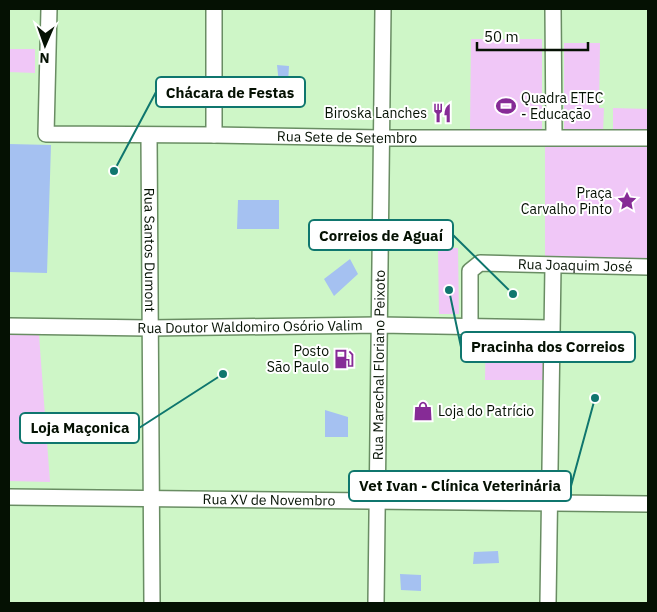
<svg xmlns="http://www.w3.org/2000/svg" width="657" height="612" viewBox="0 0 657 612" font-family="'IBM Plex Sans',sans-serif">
<rect width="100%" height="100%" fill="#cef6c7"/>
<path fill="#f0c7f7" d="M 9,9 L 9,49 L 35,49 L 35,73 L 9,72 Z
M 471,39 L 542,39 L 542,129 L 470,129 Z
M 564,43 L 600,43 L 599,108 L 604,108 L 603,132 L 564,132 Z
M 613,108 L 648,109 L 648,132 L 613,132 Z
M 545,137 L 648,138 L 648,267 L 545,266 Z
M 438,248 L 458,248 L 459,314 L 439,314 Z
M 486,327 L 551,328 L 550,380 L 485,380 Z
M 9,335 L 39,335 L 50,482 L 9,481 Z"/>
<path fill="#a5c1f1" d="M 277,65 L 289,66 L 288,84 L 279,84 Z
M 9,144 L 51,145 L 47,273 L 9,272 Z
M 238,200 L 279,200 L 279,229 L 237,229 Z
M 350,259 L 358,274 L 334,296 L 324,279 Z
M 325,410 L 348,417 L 348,437 L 325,437 Z
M 498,551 L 499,563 L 473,564 L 474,552 Z
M 400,574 L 421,575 L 421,591 L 401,590 Z"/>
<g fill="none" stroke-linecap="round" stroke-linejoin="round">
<defs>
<g id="street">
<path id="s1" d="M 49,9 L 46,134 L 214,135 L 381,138 L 648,138"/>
<path d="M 553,9 L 554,137"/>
<path d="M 214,135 L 214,9"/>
<path id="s2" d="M 149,136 L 152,603"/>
<path id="s3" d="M 9,326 L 149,328 L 379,325 L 551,328"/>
<path id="s4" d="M 470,327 L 470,271 L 480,263 L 648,267"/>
<path id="s5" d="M 9,497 L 648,504"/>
<path id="s6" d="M 376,603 L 383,9"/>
<path d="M 548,603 L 553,266"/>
</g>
</defs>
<use href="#street" stroke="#698d63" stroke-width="18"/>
<use href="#street" stroke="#fff" stroke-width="15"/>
</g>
<defs>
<symbol id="stadium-bare" viewBox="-9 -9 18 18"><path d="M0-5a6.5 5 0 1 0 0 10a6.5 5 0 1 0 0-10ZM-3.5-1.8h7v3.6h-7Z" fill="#862b96" stroke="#fff" stroke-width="2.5" paint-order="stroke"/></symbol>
<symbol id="restaurant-bare" viewBox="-9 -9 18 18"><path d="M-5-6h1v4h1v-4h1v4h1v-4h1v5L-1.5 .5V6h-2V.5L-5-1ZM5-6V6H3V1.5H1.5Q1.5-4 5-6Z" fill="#862b96" stroke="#fff" stroke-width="2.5" paint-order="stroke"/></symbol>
<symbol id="sight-bare" viewBox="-9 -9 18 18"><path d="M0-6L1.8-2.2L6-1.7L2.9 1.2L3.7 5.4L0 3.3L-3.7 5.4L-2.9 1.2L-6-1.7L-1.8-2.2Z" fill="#862b96" stroke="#fff" stroke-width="2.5" paint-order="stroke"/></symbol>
<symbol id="fuel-bare" viewBox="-9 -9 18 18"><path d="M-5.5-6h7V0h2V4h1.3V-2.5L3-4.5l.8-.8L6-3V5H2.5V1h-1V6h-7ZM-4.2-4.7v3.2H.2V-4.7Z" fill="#862b96" stroke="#fff" stroke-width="2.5" paint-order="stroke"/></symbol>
<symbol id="shop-bare" viewBox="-9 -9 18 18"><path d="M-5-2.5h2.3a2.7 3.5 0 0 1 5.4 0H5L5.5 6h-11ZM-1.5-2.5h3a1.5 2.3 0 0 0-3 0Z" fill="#862b96" stroke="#fff" stroke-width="2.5" paint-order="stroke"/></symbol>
</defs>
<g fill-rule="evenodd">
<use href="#stadium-bare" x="492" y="92" width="28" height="28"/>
<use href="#restaurant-bare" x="428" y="99" width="28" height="28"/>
<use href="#sight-bare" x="613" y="187" width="28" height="28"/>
<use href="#fuel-bare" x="330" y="345" width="28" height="28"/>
<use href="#shop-bare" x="409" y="397" width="28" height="28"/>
</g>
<g text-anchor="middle" stroke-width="4" stroke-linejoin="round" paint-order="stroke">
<g font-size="14" fill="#051103" stroke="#fff" text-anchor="end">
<text x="521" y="103" text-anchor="start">Quadra ETEC<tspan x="521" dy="16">- Educação</tspan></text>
<text x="427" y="118">Biroska Lanches</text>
<text x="612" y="198">Praça<tspan x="612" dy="16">Carvalho Pinto</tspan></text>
<text x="329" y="356">Posto<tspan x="329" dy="16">São Paulo</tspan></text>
<text x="438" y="416" text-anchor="start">Loja do Patrício</text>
</g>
<g font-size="14" fill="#051103" stroke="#fff">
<text dy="5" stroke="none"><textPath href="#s1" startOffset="426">Rua Sete de Setembro</textPath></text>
<text dy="5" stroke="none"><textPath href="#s2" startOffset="114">Rua Santos Dumont</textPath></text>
<text dy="5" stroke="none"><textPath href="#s4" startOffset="164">Rua Joaquim José</textPath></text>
<text dy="5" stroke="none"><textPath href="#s3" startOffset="241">Rua Doutor Waldomiro Osório Valim</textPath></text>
<text dy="5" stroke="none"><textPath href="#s6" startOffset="238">Rua Marechal Floriano Peixoto</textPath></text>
<text dy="5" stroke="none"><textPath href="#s5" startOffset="260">Rua XV de Novembro</textPath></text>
</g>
</g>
<path fill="none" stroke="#0f766e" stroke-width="2" d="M114 171L156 92M513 294L453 235M449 290L461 347M223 374L139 428M595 398L571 486"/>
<g fill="#0f766e" stroke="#fff" stroke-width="2">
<circle cx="114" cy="171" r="5"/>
<circle cx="513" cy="294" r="5"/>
<circle cx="449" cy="290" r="5"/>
<circle cx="223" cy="374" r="5"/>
<circle cx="595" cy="398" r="5"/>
</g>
<g fill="#fff" stroke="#0f766e" stroke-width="2">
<rect x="156" y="77" width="149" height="30" rx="5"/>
<rect x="309" y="220" width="144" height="30" rx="5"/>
<rect x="461" y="332" width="174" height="30" rx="5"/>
<rect x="20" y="413" width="119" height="30" rx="5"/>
<rect x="349" y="471" width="222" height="30" rx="5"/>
</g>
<g font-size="15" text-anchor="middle" font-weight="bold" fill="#051103">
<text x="230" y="98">Chácara de Festas</text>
<text x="381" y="241">Correios de Aguaí</text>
<text x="548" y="352">Pracinha dos Correios</text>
<text x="80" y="433">Loja Maçonica</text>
<text x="460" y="491">Vet Ivan - Clínica Veterinária</text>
</g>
<rect width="657" height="612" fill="none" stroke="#051103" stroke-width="20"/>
<g transform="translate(45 45) rotate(182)" stroke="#ffffff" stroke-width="4" paint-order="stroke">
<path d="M0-4L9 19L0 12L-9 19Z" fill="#051103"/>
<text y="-8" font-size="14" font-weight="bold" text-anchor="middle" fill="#051103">N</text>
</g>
<path d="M477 42v8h111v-8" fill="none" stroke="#051103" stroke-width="2.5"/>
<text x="484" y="42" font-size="15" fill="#051103" stroke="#ffffff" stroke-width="4" paint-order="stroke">50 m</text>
</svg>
